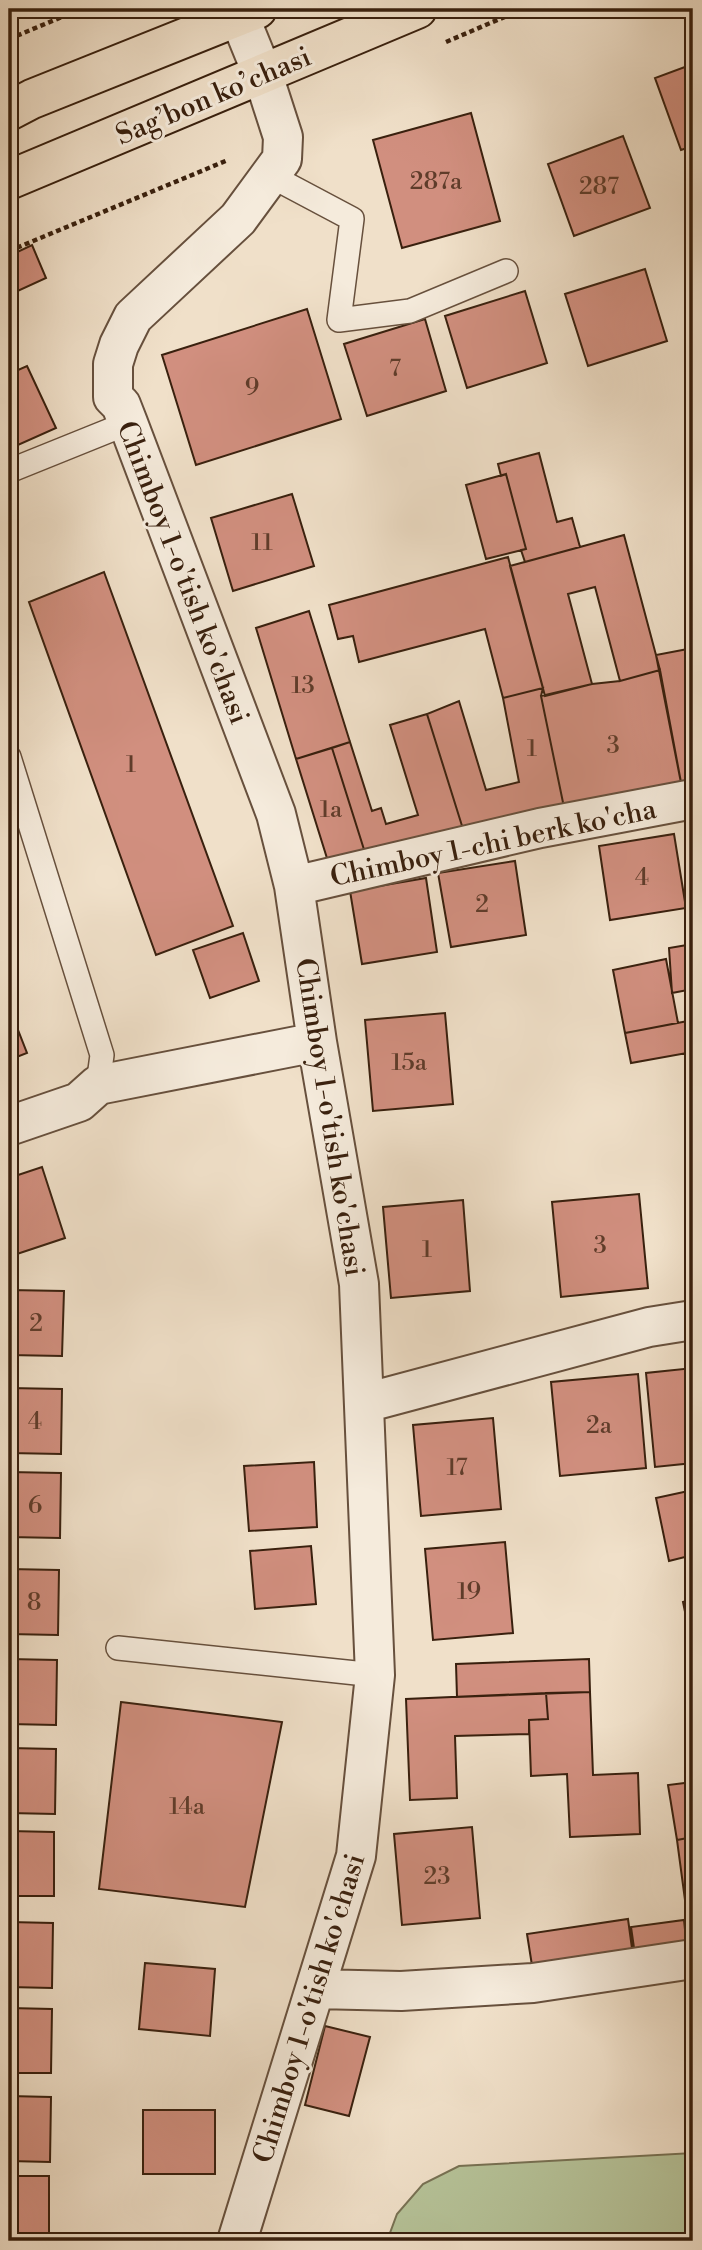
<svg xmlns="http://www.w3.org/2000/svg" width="702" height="2250" viewBox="0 0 702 2250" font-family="'Libre Bodoni',serif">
<rect width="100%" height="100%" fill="#f0e0c9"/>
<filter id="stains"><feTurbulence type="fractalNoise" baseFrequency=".00286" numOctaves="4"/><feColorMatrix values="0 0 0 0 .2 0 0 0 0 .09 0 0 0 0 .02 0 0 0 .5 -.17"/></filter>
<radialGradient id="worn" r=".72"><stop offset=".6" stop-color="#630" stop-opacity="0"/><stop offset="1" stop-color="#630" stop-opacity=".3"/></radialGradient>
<path fill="#b6c399" stroke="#787254" stroke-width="2" d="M 693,2153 L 693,2241 L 387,2241 L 397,2214 L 423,2184 L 459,2166 Z"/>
<path fill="#d18f7f" stroke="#39200e" stroke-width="2" d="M 693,64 L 693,146 L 681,150 L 655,78 Z
M 471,113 L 500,221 L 402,248 L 373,140 Z
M 623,136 L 650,208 L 574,236 L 548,164 Z
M 32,245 L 46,278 L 9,295 L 9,256 Z
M 645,269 L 667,341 L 588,366 L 565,294 Z
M 525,291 L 547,363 L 467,388 L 445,316 Z
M 307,309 L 341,419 L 196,465 L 162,355 Z
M 425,319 L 446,391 L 367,416 L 344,344 Z
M 27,366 L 56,428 L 9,449 L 9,374 Z
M 539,453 L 557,522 L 572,518 L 580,547 L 525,562 L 521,550 L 526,549 L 506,474 L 501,476 L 498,464 Z
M 506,474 L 526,549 L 486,559 L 466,485 Z
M 292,494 L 314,566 L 233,591 L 211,518 Z
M 624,535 L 660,670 L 620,681 L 595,587 L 568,594 L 592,684 L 545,696 L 510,566 Z
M 508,557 L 543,688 L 503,698 L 485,629 L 359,662 L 353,636 L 338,639 L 329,605 Z
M 104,572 L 233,926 L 156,955 L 29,602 Z
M 309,611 L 350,742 L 296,759 L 256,628 Z
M 693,648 L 693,791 L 683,793 L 656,655 Z
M 660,670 L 683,793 L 566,817 L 541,696 L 592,684 L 620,681 Z
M 543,688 L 541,696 L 566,817 L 463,829 L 427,714 L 459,701 L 486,790 L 519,782 L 503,698 Z
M 427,714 L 463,829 L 367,859 L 332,748 L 350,742 L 372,811 L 381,808 L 386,824 L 418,815 L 390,725 Z
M 332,748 L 367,859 L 331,871 L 296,759 Z
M 674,834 L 686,908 L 610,920 L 599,846 Z
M 515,861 L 526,935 L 451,947 L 438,873 Z
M 426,878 L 437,952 L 362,964 L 350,891 Z
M 243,933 L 259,981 L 210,998 L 193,950 Z
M 693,944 L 693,989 L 672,993 L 669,948 Z
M 666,959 L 678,1023 L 625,1033 L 613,970 Z
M 9,1007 L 27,1053 L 9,1060 Z
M 445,1013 L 453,1104 L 373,1111 L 365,1020 Z
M 693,1020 L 693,1047 L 686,1049 L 687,1053 L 631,1063 L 625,1033 Z
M 693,1047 L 693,1086 L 686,1049 Z
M 42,1167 L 65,1238 L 11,1256 L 9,1250 L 9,1178 Z
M 639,1194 L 648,1288 L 561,1297 L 552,1202 Z
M 463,1200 L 470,1291 L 391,1298 L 383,1207 Z
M 9,1290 L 64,1291 L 62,1356 L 9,1355 Z
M 693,1368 L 693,1463 L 655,1467 L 646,1373 Z
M 638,1374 L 646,1468 L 560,1476 L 551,1382 Z
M 9,1388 L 62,1389 L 61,1454 L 9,1453 Z
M 493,1418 L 501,1509 L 421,1516 L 413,1425 Z
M 314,1462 L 317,1527 L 249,1531 L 244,1466 Z
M 9,1472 L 61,1473 L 60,1538 L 9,1537 Z
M 693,1490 L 693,1555 L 669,1561 L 656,1498 Z
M 505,1542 L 513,1633 L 433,1640 L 425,1549 Z
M 311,1546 L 316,1604 L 255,1609 L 250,1551 Z
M 9,1569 L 59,1570 L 58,1635 L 9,1634 Z
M 693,1599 L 693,1651 L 683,1602 Z
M 9,1659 L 57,1660 L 56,1725 L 9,1724 Z
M 589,1659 L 590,1692 L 457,1697 L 456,1664 Z
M 590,1692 L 593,1775 L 638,1773 L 640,1834 L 570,1837 L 567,1774 L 531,1776 L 529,1720 L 548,1719 L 546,1693 Z
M 546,1693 L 548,1719 L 529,1720 L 529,1734 L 455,1736 L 457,1798 L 410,1800 L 406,1699 Z
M 121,1702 L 282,1722 L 245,1907 L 99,1889 Z
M 9,1748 L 56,1749 L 55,1814 L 9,1813 Z
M 693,1782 L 693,1837 L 677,1840 L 668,1785 Z
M 472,1827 L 480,1918 L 402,1925 L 394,1834 Z
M 9,1831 L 54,1832 L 54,1896 L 9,1896 Z
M 693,1837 L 693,1945 L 691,1945 L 677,1840 Z
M 628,1919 L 634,1963 L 534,1978 L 527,1934 Z
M 684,1920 L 687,1949 L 635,1955 L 631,1927 Z
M 9,1922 L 53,1923 L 52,1988 L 9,1987 Z
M 145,1963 L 215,1969 L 210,2036 L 139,2029 Z
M 9,2008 L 52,2009 L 51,2073 L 9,2073 Z
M 325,2026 L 370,2037 L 349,2116 L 305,2105 Z
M 9,2096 L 51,2097 L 50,2162 L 9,2161 Z
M 143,2110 L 215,2110 L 215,2174 L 143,2174 Z
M 9,2176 L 49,2176 L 49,2241 L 9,2241 Z"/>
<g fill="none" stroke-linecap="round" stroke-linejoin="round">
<defs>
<path id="service" d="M 271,176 L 352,219 L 339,320 L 410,311 L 506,271
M 9,471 L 128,423
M 9,757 L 102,1055 L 98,1085
M 118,1648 L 375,1675"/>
<path id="minor" d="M 294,886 L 540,828 L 693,799
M 9,1126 L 79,1102 L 98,1085 L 317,1042
M 365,1403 L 649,1327 L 693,1320
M 315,1989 L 401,1991 L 533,1983 L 693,1959
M 237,2241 L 356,1856 L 375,1675 L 359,1284 L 317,1042 L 294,886 L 276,814 L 128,423 L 121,405 L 113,397 L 113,364 L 119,345 L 133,317 L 238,219 L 282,159 L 283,137 L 263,75 L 239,16"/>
<path id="primary" d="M 9,111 L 32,99 L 257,9
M 9,180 L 417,9"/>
</defs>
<use href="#service" stroke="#67503d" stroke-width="26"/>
<use href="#minor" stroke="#67503d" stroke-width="42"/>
<use href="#primary" stroke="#39200e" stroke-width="42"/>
<path stroke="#39200e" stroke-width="4.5" stroke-dasharray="5 3.5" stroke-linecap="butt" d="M 9,39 L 81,9
M 446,42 L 523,9
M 9,251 L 228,160"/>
<use href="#service" stroke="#f5ebdc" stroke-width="23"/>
<use href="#minor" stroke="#f5ebdc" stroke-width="38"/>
<use href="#primary" stroke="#f0e0c9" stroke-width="38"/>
</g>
<g text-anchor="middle" stroke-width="6" stroke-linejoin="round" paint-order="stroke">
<g font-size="24" fill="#5f3c2a">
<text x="436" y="189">287a</text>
<text x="599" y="194">287</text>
<text x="395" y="376">7</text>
<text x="252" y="395">9</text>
<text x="262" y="550">11</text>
<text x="303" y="693">13</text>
<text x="613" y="753">3</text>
<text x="532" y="756">1</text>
<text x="131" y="772">1</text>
<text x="331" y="817">1a</text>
<text x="642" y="885">4</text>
<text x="482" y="912">2</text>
<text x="409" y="1070">15a</text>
<text x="600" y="1253">3</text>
<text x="427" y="1257">1</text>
<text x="36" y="1331">2</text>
<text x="35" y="1429">4</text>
<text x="599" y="1433">2a</text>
<text x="457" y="1475">17</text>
<text x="35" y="1513">6</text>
<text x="469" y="1599">19</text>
<text x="34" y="1610">8</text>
<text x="187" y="1814">14a</text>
<text x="437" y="1884">23</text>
</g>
<g font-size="28" fill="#39200e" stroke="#f5ebdc">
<text transform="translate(213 95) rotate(-23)" y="10">Sag’bon ko’chasi</text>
<text transform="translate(184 572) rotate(69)" y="10">Chimboy 1-o'tish ko'chasi</text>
<text transform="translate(493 842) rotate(-12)" y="10">Chimboy 1-chi berk ko'cha</text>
<text transform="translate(331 1117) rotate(81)" y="10">Chimboy 1-o'tish ko'chasi</text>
<text transform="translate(308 2008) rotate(-73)" y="10">Chimboy 1-o'tish ko'chasi</text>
</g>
</g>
<rect width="702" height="2250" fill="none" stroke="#f0e0c9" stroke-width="35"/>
<rect x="10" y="10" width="681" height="2229" fill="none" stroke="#39200e" stroke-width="3.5"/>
<rect x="18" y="18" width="667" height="2215" fill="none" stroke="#39200e" stroke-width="2"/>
<rect width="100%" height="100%" filter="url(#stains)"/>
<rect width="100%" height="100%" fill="url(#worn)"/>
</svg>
